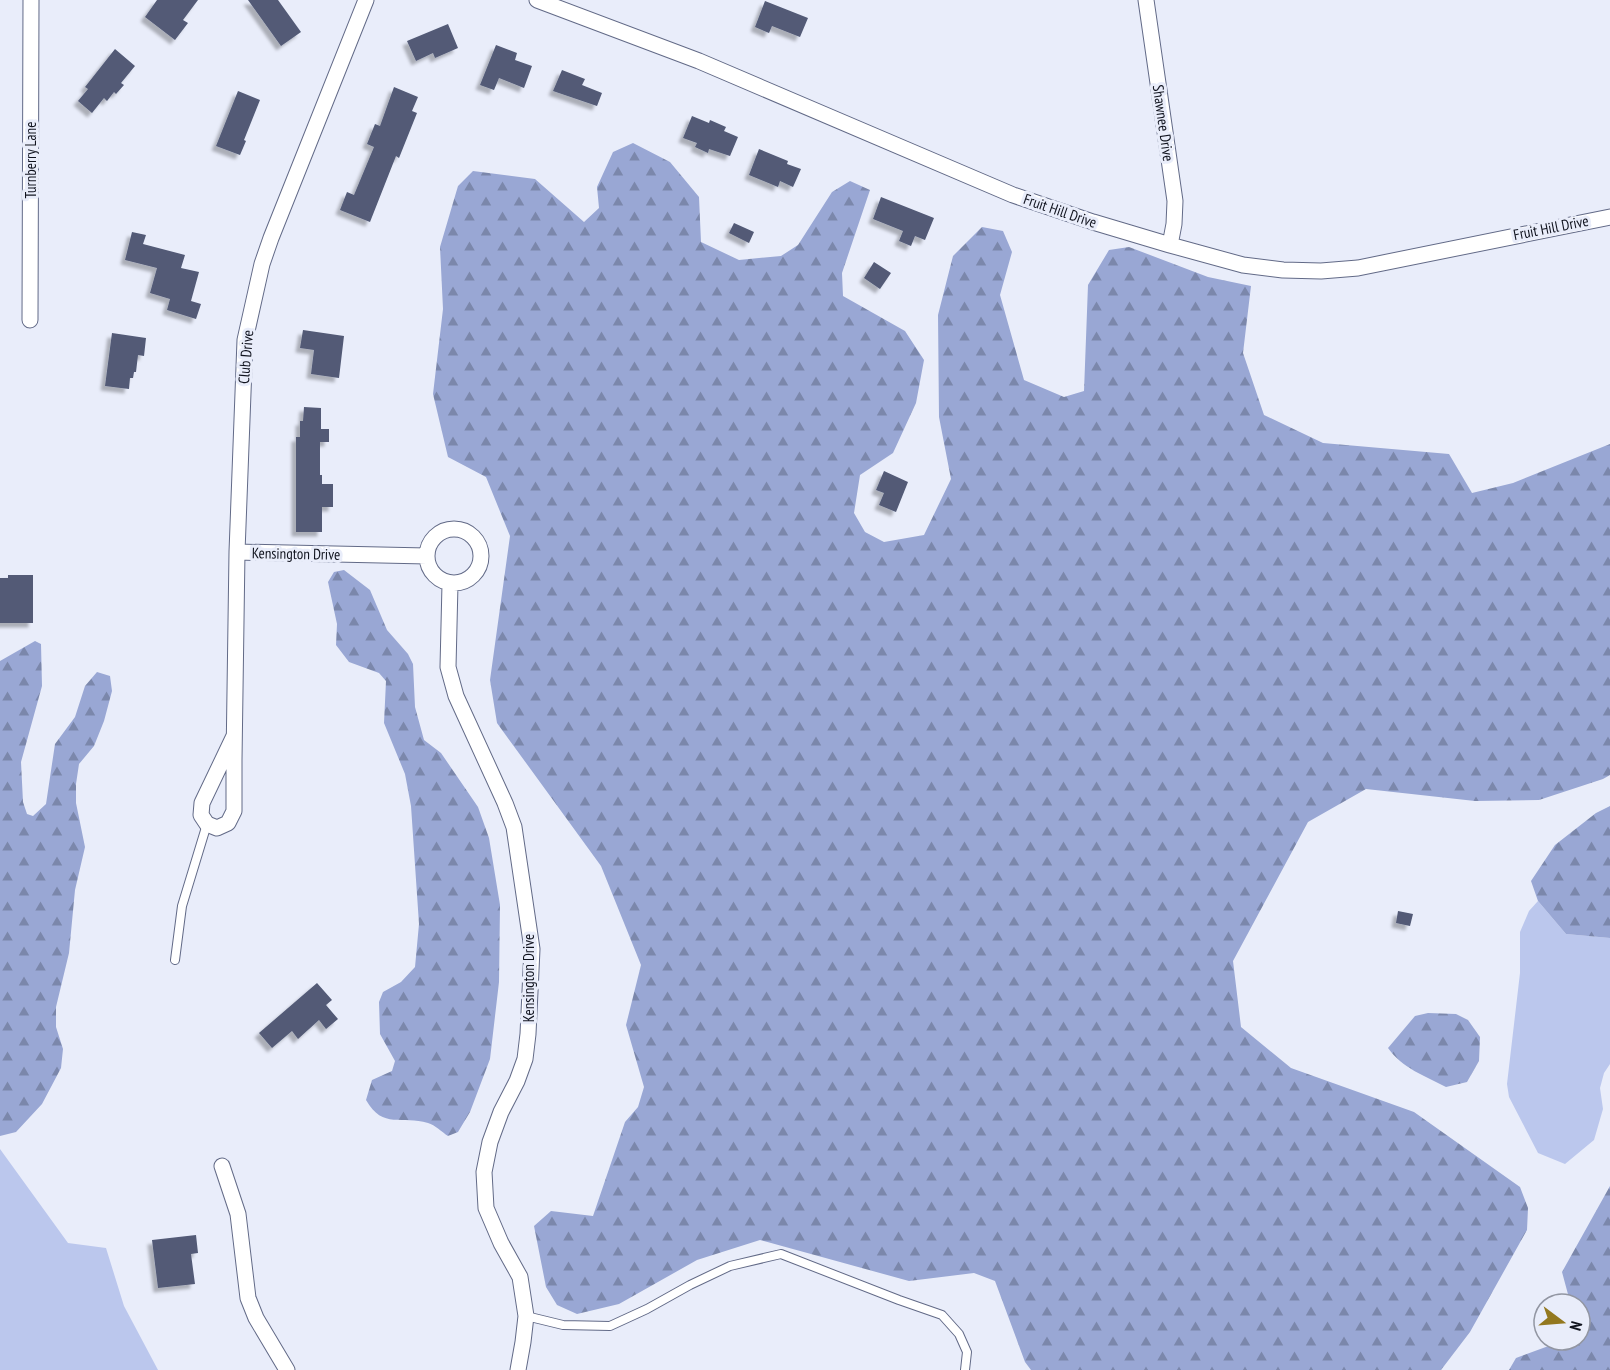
<svg xmlns="http://www.w3.org/2000/svg" width="1610" height="1370" viewBox="0 0 1610 1370" font-family="'PT Sans Narrow',sans-serif">
<defs>
<pattern id="forest-firs" width="22" height="20" patternUnits="userSpaceOnUse" patternTransform="scale(1.5)"><rect width="22" height="20" fill="#99a7d4"/><path d="M5 1l3.5 6h-7zM16 11l3.5 6h-7z" fill="#7b87ab"/></pattern>
<filter id="shadow"><feDropShadow dx="-4.5" dy="4.5" stdDeviation="1.5" flood-color="#0004"/></filter>
</defs>
<rect width="100%" height="100%" fill="#e9edfa"/>
<path fill="#bbc7ed" d="M 1538,901 L 1566,934 L 1610,938 L 1610,1064 L 1604,1073 L 1600,1088 L 1603,1109 L 1594,1140 L 1565,1164 L 1538,1153 L 1509,1097 L 1507,1084 L 1520,973 L 1520,932 L 1529,911 Z
M 0,1149 L 68,1243 L 106,1248 L 124,1306 L 158,1370 L 0,1370 Z"/>
<path fill="url(#forest-firs)" d="M 633,143 L 670,162 L 699,197 L 701,242 L 739,260 L 781,256 L 798,245 L 832,192 L 850,181 L 870,190 L 842,273 L 843,296 L 905,331 L 924,360 L 916,403 L 893,453 L 860,475 L 854,513 L 865,532 L 884,542 L 924,535 L 951,479 L 939,417 L 938,315 L 953,256 L 982,227 L 1003,231 L 1012,252 L 1000,295 L 1024,380 L 1064,397 L 1084,391 L 1088,285 L 1109,250 L 1129,247 L 1208,277 L 1251,286 L 1243,353 L 1264,415 L 1323,443 L 1449,454 L 1472,493 L 1513,483 L 1610,444 L 1610,775 L 1603,779 L 1539,800 L 1475,801 L 1366,789 L 1308,822 L 1233,961 L 1241,1027 L 1291,1068 L 1414,1112 L 1520,1187 L 1528,1208 L 1527,1230 L 1470,1332 L 1441,1370 L 1031,1370 L 1025,1362 L 995,1281 L 974,1273 L 909,1281 L 760,1240 L 697,1260 L 619,1304 L 577,1314 L 557,1305 L 546,1287 L 534,1226 L 551,1211 L 593,1216 L 625,1122 L 638,1107 L 644,1087 L 626,1025 L 641,965 L 601,866 L 497,723 L 490,680 L 510,536 L 486,477 L 448,457 L 433,394 L 443,309 L 440,247 L 458,186 L 473,171 L 535,179 L 584,222 L 599,208 L 597,187 L 613,152 Z
M 344,570 L 370,590 L 387,630 L 408,654 L 413,664 L 415,707 L 424,740 L 441,753 L 478,807 L 489,838 L 500,905 L 499,982 L 490,1059 L 470,1112 L 458,1132 L 448,1136 C 442,1132 435,1125 428,1123 C 402,1115 383,1130 366,1100 L 372,1080 L 392,1071 L 395,1061 L 380,1034 L 379,1002 L 383,992 L 401,982 L 415,967 L 419,924 L 411,806 L 405,774 L 384,723 L 386,681 L 379,673 L 349,662 L 336,645 L 337,624 L 328,582 L 334,572 Z
M 35,641 L 41,644 L 42,686 L 21,762 L 23,802 L 27,814 L 33,816 L 46,804 L 55,744 L 75,717 L 85,686 L 97,672 L 110,676 L 112,691 L 104,721 L 94,746 L 79,764 L 76,784 L 76,803 L 85,847 L 75,890 L 69,953 L 56,1007 L 56,1027 L 63,1049 L 61,1068 L 42,1104 L 16,1132 L 0,1136 L 0,661 Z
M 1610,806 L 1610,938 L 1566,934 L 1538,901 L 1531,881 L 1555,845 L 1596,813 Z
M 1428,1013 L 1456,1014 L 1468,1020 L 1480,1037 L 1479,1061 L 1467,1082 L 1446,1087 C 1425,1076 1402,1068 1388,1048 L 1415,1016 Z
M 1610,1186 L 1610,1370 L 1509,1370 L 1516,1358 L 1554,1344 L 1555,1340 L 1580,1340 L 1580,1304 L 1567,1304 L 1569,1298 L 1562,1272 Z"/>
<path fill="#525a76" filter="url(#shadow)" d="M 157,0 L 198,0 L 183,20 L 188,23 L 175,40 L 145,17 Z
M 248,0 L 278,0 L 301,32 L 281,46 Z
M 765,1 L 808,18 L 800,37 L 772,26 L 769,33 L 755,27 Z
M 448,24 L 458,48 L 435,58 L 433,53 L 416,61 L 407,41 Z
M 496,45 L 517,53 L 515,60 L 532,66 L 524,88 L 499,78 L 494,90 L 480,85 Z
M 115,49 L 135,66 L 121,83 L 124,85 L 116,94 L 114,92 L 107,101 L 104,98 L 92,113 L 78,101 L 88,89 L 85,87 Z
M 562,70 L 585,79 L 582,85 L 602,93 L 597,106 L 553,91 Z
M 394,87 L 418,97 L 412,111 L 417,113 L 399,158 L 396,156 L 370,222 L 340,210 L 347,192 L 354,195 L 374,147 L 367,144 L 375,124 L 380,126 Z
M 238,91 L 260,100 L 244,140 L 246,141 L 240,155 L 216,146 Z
M 692,116 L 709,123 L 710,120 L 726,127 L 724,131 L 738,137 L 730,156 L 709,149 L 708,153 L 695,147 L 697,143 L 683,138 Z
M 759,149 L 788,161 L 787,164 L 801,169 L 793,187 L 780,181 L 778,187 L 749,175 Z
M 881,197 L 934,218 L 925,240 L 915,236 L 911,246 L 899,241 L 903,231 L 873,219 Z
M 734,223 L 754,232 L 749,243 L 729,233 Z
M 132,232 L 146,235 L 143,244 L 185,255 L 181,268 L 199,272 L 191,301 L 201,304 L 196,319 L 167,310 L 170,299 L 150,293 L 157,268 L 125,260 Z
M 874,262 L 891,273 L 880,289 L 864,278 Z
M 303,330 L 344,336 L 339,378 L 311,374 L 314,350 L 300,348 Z
M 112,333 L 146,338 L 144,356 L 138,355 L 136,372 L 134,372 L 133,378 L 130,378 L 129,389 L 105,386 Z
M 304,407 L 321,408 L 321,429 L 329,429 L 329,442 L 320,442 L 320,475 L 322,475 L 322,484 L 333,484 L 333,507 L 322,507 L 322,532 L 296,532 L 296,437 L 300,437 L 300,421 L 303,421 Z
M 884,471 L 908,482 L 896,512 L 879,505 L 884,493 L 876,490 Z
M 8,575 L 33,575 L 33,623 L 0,623 L 0,578 L 8,578 Z
M 1398,911 L 1413,914 L 1410,926 L 1396,923 Z
M 317,983 L 332,1000 L 326,1005 L 338,1019 L 326,1029 L 319,1020 L 298,1039 L 292,1031 L 272,1048 L 259,1033 Z
M 196,1235 L 198,1253 L 191,1254 L 195,1284 L 158,1288 L 152,1240 Z"/>
<g fill="none" stroke-linecap="round" stroke-linejoin="round">
<defs>
<path id="service" d="M 175,960 L 182,906 L 207,824
M 526,1316 L 563,1325 L 610,1326 L 647,1309 L 690,1285 L 730,1266 L 781,1254 L 899,1300 L 942,1315 L 959,1334 L 967,1352 L 965,1370"/>
<path id="minor" d="M 537,0 L 699,61 L 1013,195 L 1093,222 L 1170,245 L 1243,265 L 1283,270 L 1321,271 L 1358,268 L 1610,217
M 1146,0 L 1175,201 L 1174,224 L 1170,245
M 30,320 L 31,0
M427 556a27 27 0 1 1 54 0a27 27 0 1 1-54 0Z
M 237,552 L 427,556
M 450,584 L 448,667 L 456,696 L 505,803 L 514,827 L 532,949 L 528,1034 L 525,1059 L 517,1081 L 501,1112 L 490,1142 L 484,1172 L 486,1208 L 501,1243 L 520,1277 L 526,1316 L 523,1342 L 518,1370
M 234,736 L 202,803 L 201,815 L 207,824 L 217,828 L 228,823 L 234,811 L 234,760 L 237,552 L 245,340 L 262,264 L 271,238 L 366,0
M 222,1166 L 238,1214 L 248,1298 L 256,1318 L 287,1370"/>
</defs>
<use href="#service" stroke="#626a87" stroke-width="10"/>
<use href="#minor" stroke="#626a87" stroke-width="17"/>
<use href="#service" stroke="#fff" stroke-width="8"/>
<use href="#minor" stroke="#fff" stroke-width="15"/>
</g>
<g text-anchor="middle" stroke-width="6" stroke-linejoin="round" paint-order="stroke">
<g font-size="15" fill="#10131e" stroke="#e9edfa">
<text transform="translate(1163 123) rotate(82)" y="5">Shawnee Drive</text>
<text transform="translate(31 160) rotate(-90)" y="5">Turnberry Lane</text>
<text transform="translate(1060 211) rotate(19)" y="5">Fruit Hill Drive</text>
<text transform="translate(1551 228) rotate(-11)" y="5">Fruit Hill Drive</text>
<text transform="translate(246 357) rotate(-85)" y="5">Club Drive</text>
<text transform="translate(296 554) rotate(1)" y="5">Kensington Drive</text>
<text transform="translate(529 978) rotate(-90)" y="5">Kensington Drive</text>
</g>
</g>
<g transform="translate(1562 1322) rotate(106)"><circle r="28" fill="#e9edfa" stroke="#9296a2" stroke-width="1.5"/>
<path d="M0-4.5L10 22L0 15L-10 22Z" fill="#93781f"/>
<text y="-9" font-size="16" font-weight="bold" text-anchor="middle" fill="#10131e">N</text>
</g>
</svg>
